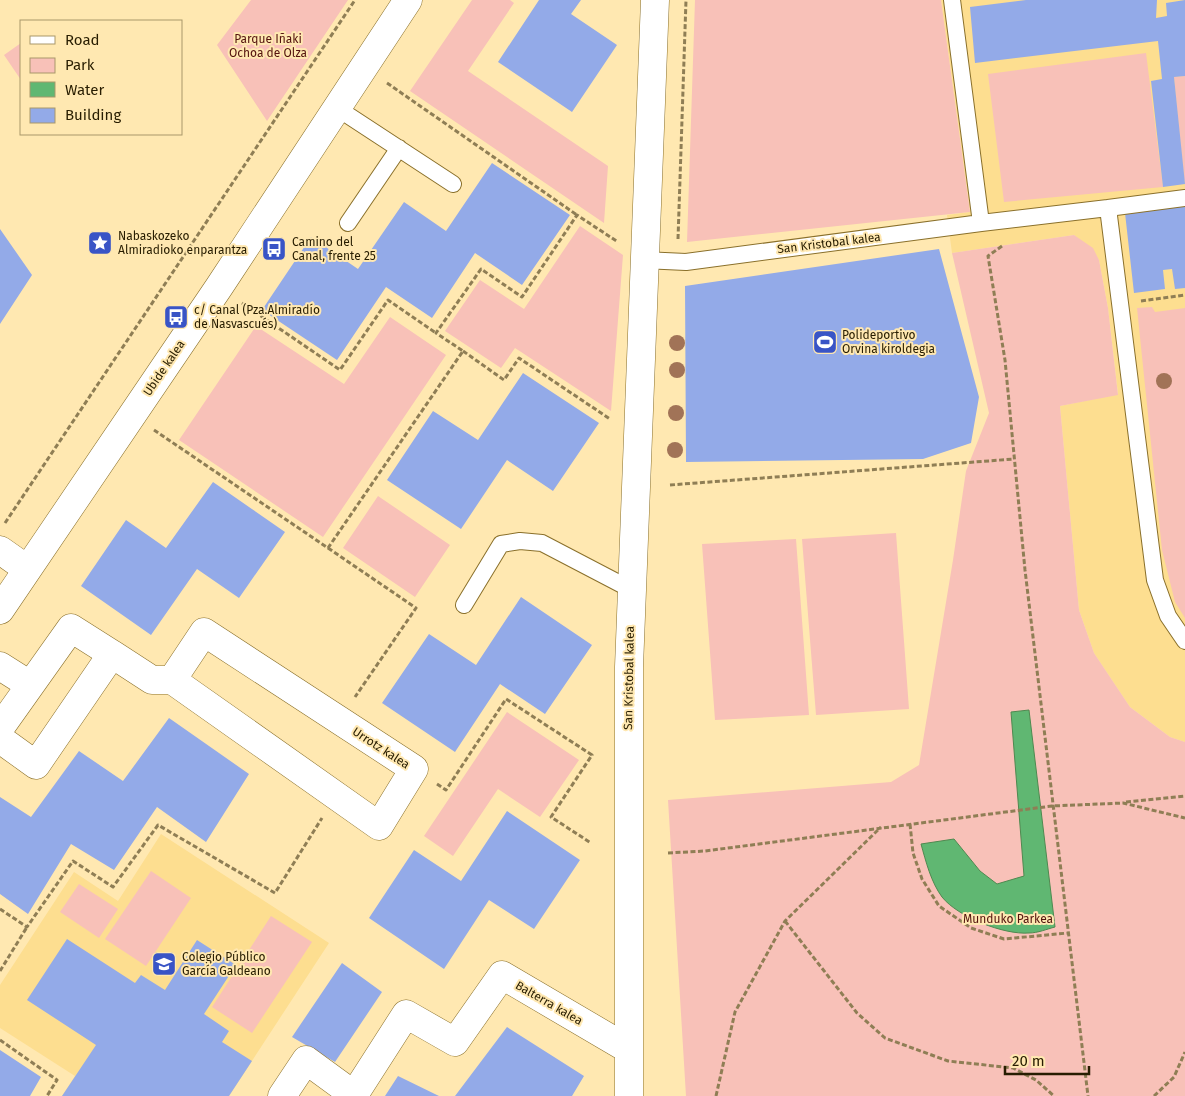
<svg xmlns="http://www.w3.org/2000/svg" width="1185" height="1096" viewBox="0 0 1185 1096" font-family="'Fira Sans',sans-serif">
<rect width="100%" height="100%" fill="#ffe8b1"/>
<path fill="#fdde90" d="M 941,0 L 1185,0 L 1185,742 L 1170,737 L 1130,707 L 1094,653 L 1079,610 L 1060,406 L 1118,394 L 1108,308 L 1099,260 L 1074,235 L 952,253 L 947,215 L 970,212 Z
M 161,834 L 329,943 L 229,1096 L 62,1096 L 75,1076 L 0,1028 L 0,985 L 74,872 L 118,901 Z"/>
<path fill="#f8c1b8" d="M 251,0 L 348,0 L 267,121 L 217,45 Z
M 472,0 L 510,0 L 514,3 L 468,71 L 608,166 L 604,223 L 410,91 Z
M 695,0 L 941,0 L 970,212 L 687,242 Z
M 21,43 L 21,80 L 4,55 Z
M 1146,53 L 1163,187 L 1004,202 L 988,74 Z
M 1185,76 L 1185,180 L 1184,180 L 1174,77 Z
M 580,226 L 623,255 L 611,411 L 515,348 L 501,368 L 445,331 L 480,280 L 524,309 Z
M 1074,235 L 1093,248 L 1099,260 L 1108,308 L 1118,395 L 1060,406 L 1079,610 L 1094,653 L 1130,707 L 1170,737 L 1185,742 L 1185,1096 L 686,1096 L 668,800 L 891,782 L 919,765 L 953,560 L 966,471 L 989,413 L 952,253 Z
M 1152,307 L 1155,312 L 1185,308 L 1185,618 L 1175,602 L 1162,550 L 1137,308 Z
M 390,317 L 446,355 L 323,537 L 179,440 L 256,326 L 344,384 Z
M 378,496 L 450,545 L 415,597 L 343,548 Z
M 896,533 L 909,709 L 816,715 L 802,539 Z
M 796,539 L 809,715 L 715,720 L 702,544 Z
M 507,712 L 579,760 L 540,817 L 498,789 L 453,856 L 424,836 Z
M 151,871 L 191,898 L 146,966 L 105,939 Z
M 79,884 L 118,909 L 99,938 L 60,912 Z
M 271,916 L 312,942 L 252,1033 L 212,1007 Z"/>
<path fill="#60b772" stroke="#4f8950" d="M 1029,710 L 1055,927 C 1047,929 1038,933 1029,933 C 1004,935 958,917 942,897 C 931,882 926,862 921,844 L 954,839 L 980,871 L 997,884 L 1024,876 L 1011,712 Z"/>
<path fill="#93aae8" d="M 539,0 L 581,0 L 571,14 L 617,45 L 572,112 L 498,62 Z
M 1026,0 L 1157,0 L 1156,18 L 1167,16 L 1166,3 L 1185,0 L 1185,76 L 1174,77 L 1185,184 L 1163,187 L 1151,81 L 1162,79 L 1158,41 L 975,63 L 970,7 Z
M 492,163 L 570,215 L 522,285 L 475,253 L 432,318 L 386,287 L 337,360 L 262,310 L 311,237 L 358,269 L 404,202 L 446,231 Z
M 1185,203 L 1185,288 L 1175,289 L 1172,269 L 1163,270 L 1165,289 L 1134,293 L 1125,213 Z
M 0,229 L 32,275 L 0,324 Z
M 939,249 L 979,397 L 971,443 L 923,459 L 686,462 L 685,286 Z
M 523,373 L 599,423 L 553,491 L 507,460 L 461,529 L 387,480 L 433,411 L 478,440 Z
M 213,482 L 285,532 L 239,598 L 197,569 L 151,635 L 81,586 L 126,520 L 166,548 Z
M 521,597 L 592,645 L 545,714 L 500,684 L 455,752 L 382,703 L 429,634 L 476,665 Z
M 169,718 L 249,774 L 206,842 L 157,807 L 114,870 L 71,844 L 28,914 L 0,894 L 0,797 L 31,817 L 79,751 L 123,781 Z
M 507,811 L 580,860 L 534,929 L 489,900 L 444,969 L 369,918 L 414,850 L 461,881 Z
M 67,939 L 135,983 L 141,975 L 165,990 L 197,940 L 236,965 L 204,1014 L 229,1031 L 222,1042 L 252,1061 L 229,1096 L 62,1096 L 96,1045 L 27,1000 Z
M 342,963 L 382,992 L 335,1062 L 292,1037 Z
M 507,1027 L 584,1076 L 572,1096 L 455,1096 Z
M 0,1050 L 41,1077 L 30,1096 L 0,1096 Z
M 398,1076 L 439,1096 L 385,1096 Z"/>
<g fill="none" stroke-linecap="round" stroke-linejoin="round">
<defs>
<path id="lane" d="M 952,0 L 981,223 L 1108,208 L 1155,580 L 1168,616 L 1185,641
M 337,108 L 453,184
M 1108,208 L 1185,198
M 348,223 L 399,148
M 643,260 L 686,262 L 981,223
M 464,605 L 501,544 L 520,541 L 542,543 L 632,590"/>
<path id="street" d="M 0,550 L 27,569
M 112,654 L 152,680 L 172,680 L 379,826 L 414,769 L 204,632 L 172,680
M 0,666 L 30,685
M 0,728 L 71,628 L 112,654 L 36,765 L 0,739
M 282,1096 L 306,1060 L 354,1095 L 406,1014 L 455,1042 L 502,975 L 628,1049"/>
<path id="secondary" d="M 0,610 L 219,287 L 408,0
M 629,1096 L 629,667 L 655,0"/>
</defs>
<use href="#lane" stroke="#8a702b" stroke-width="18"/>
<use href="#street" stroke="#8a702b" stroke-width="29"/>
<use href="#secondary" stroke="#8a702b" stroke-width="29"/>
<path stroke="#8f7e55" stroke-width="3" stroke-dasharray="5 2.5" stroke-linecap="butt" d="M 387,83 L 577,215
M 678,239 L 686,0
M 1002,246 L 988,256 L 1005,360 L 1025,570 L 1088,1096
M 1141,301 L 1185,295
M 242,303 L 340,370 L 388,300 L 436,333
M 463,351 L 504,380 L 519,358 L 610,419
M 154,430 L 328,548 L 463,351 L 436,333 L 481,269 L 522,297 L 577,215 L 618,242
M 670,485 L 1014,459
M 5,523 L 355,0
M 328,548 L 416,608 L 355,697
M 437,784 L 446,790 L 506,699 L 592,755 L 551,817 L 591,843
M 1126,802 L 1185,796
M 910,824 L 913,853 L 922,879 L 939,906 L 971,928 L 1004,939 L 1068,933
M 668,853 L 705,851 L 1052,806 L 1123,803 L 1185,818
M 0,909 L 27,927 L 73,861 L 113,887 L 158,825 L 275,893 L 322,818
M 785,921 L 857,1013 L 885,1038 L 948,1061 L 1013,1068 L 1036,1080 L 1054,1096
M 0,971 L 27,927
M 0,1040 L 57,1080 L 47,1096
M 716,1096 L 735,1012 L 785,921 L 881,827
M 1154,1096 L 1174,1077 L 1185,1052"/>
<use href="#lane" stroke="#fff" stroke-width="16"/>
<use href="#street" stroke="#fff" stroke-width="28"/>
<use href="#secondary" stroke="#fff" stroke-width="28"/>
</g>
<g fill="#a17357">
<circle cx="677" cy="343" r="8"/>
<circle cx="677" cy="370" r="8"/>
<circle cx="1164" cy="381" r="8"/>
<circle cx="676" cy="413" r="8"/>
<circle cx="675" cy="450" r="8"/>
</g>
<defs>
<symbol id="sight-square" viewBox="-11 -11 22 22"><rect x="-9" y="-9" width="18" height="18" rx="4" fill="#3954c6" stroke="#ffe8b1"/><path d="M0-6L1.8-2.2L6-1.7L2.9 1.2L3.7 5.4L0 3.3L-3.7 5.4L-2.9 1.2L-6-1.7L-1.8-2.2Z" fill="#fff"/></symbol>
<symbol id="bus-square" viewBox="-11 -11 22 22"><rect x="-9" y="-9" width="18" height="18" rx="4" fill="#3954c6" stroke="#ffe8b1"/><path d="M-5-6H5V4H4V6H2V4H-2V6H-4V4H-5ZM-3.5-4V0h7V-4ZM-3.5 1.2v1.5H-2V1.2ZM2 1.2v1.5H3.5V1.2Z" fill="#fff"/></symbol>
<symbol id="stadium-square" viewBox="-11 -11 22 22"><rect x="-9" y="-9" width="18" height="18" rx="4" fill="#3954c6" stroke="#ffe8b1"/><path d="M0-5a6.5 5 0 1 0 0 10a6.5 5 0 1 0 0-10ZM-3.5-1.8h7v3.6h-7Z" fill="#fff"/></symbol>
<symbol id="school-square" viewBox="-11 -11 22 22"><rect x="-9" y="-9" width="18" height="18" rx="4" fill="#3954c6" stroke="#ffe8b1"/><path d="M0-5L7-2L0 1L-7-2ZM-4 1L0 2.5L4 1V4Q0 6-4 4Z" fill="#fff"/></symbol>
</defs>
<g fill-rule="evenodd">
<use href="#sight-square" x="86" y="229" width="28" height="28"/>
<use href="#bus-square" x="260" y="235" width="28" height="28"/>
<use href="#bus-square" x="162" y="303" width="28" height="28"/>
<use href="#stadium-square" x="811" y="328" width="28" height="28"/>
<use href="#school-square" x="150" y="950" width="28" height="28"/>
</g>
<g text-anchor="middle" stroke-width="4" stroke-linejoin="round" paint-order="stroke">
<g font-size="12" fill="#54130e" stroke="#ffe8b1">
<text x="268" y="43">Parque Iñaki<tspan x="268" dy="14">Ochoa de Olza</tspan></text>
<text x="1008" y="923">Munduko Parkea</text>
</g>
<g font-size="12" fill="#281d01" stroke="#ffe8b1" text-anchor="start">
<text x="118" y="240">Nabaskozeko<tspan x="118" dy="14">Almiradioko enparantza</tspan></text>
<text x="292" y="246">Camino del<tspan x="292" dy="14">Canal, frente 25</tspan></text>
<text x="194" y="314">c/ Canal (Pza.Almiradío<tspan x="194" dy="14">de Nasvascués)</tspan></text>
<text x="842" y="339">Polideportivo<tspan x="842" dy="14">Orvina kiroldegia</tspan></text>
<text x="182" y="961">Colegio Público<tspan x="182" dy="14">García Galdeano</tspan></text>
</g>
<g font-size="12" fill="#281d01" stroke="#ffe8b1">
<text transform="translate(829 243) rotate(-7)" y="4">San Kristobal kalea</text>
<text transform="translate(164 368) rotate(-56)" y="4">Ubide kalea</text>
<text transform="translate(629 678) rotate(-89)" y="4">San Kristobal kalea</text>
<text transform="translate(381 748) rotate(33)" y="4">Urrotz kalea</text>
<text transform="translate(549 1003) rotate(30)" y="4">Balterra kalea</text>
</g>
</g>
<rect x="20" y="20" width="162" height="115" fill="#ffe8b1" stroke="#a9976b"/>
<rect x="30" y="36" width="25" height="8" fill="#ffffff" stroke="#a9976b"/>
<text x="65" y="45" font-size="15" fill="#281d01">Road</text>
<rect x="30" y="58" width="25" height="15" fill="#f8c1b8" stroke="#a9976b"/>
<text x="65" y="70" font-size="15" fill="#281d01">Park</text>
<rect x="30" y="82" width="25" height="15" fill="#60b772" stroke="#a9976b"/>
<text x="65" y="95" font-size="15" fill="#281d01">Water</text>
<rect x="30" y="108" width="25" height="15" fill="#93aae8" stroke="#a9976b"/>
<text x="65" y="120" font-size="15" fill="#281d01">Building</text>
<path d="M1005 1066v8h84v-8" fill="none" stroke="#281d01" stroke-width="2.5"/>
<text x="1012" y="1066" font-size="15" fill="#281d01" stroke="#ffe8b1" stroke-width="4" paint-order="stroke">20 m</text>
</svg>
